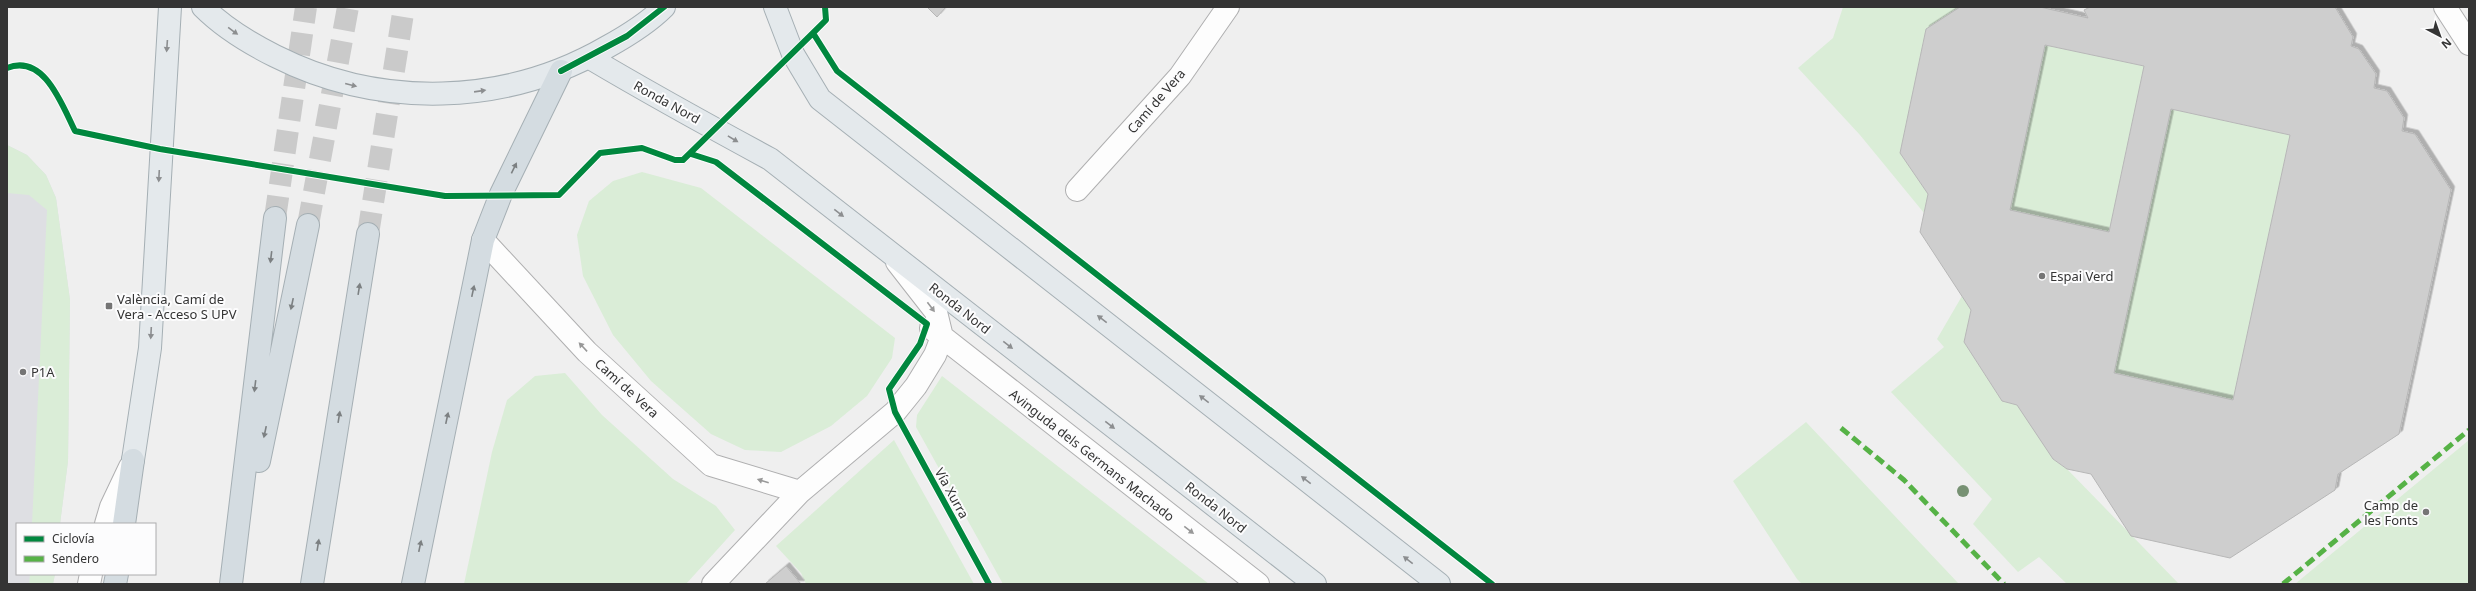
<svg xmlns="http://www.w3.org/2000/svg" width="2476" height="591" viewBox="0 0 2476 591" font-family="'Noto Sans',sans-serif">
<defs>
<filter id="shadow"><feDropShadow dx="3.5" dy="-3.5" stdDeviation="0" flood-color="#0004"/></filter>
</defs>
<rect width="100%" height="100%" fill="#efefef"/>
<path fill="#dedfe3" d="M 7,145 L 27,155 L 46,175 L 56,198 L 70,300 L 68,461 L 60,524 L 17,524 L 17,574 L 55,574 L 53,584 L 7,584 Z"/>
<path fill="#daedd7" d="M 1843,7 L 1960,7 L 1926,29 L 1900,153 L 1928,194 L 1924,213 L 1860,135 L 1798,68 L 1833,38 Z
M 2045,45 L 2144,66 L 2109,232 L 2010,210 Z
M 2171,109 L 2290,135 L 2233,400 L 2114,373 Z
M 7,145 L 27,155 L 46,175 L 56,198 L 70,300 L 68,461 L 60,524 L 32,524 L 47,210 L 29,195 L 7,193 Z
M 642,172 L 701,188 L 895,338 L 892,358 L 867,396 L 831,426 L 781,452 L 745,450 L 711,434 L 651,381 L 613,335 L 583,276 L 577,235 L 589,201 L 613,181 Z
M 1962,296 L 1971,310 L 1964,342 L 2002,401 L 2017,405 L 2053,459 L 2067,469 L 2179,584 L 2067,584 L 2039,557 L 2018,572 L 1973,524 L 1992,499 L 1891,392 L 1944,347 L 1937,339 Z
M 565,373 L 602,415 L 673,479 L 716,506 L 735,530 L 686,584 L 464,584 L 492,452 L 507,400 L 535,376 Z
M 942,376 L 1209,584 L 1003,584 L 916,427 L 917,415 Z
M 1806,422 L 1959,584 L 1802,584 L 1797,579 L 1733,481 Z
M 894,440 L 974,584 L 806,584 L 801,573 L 776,546 Z
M 2469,440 L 2469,584 L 2295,584 Z
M 30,574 L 55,574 L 53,584 L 29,584 Z"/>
<path fill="#cecece" stroke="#b7b7b7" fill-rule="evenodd" filter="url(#shadow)" d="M 927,7 L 946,7 L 937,17 Z
M 1960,7 L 2040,7 L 2088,18 L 2084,10 L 2090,7 L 2335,7 L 2353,37 L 2351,46 L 2359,49 L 2376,74 L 2374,88 L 2387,91 L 2404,118 L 2402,131 L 2415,134 L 2451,190 L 2399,434 L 2338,474 L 2335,490 L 2230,558 L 2131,536 L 2091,474 L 2067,469 L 2053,459 L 2017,405 L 2002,401 L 1964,342 L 1971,310 L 1920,232 L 1928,194 L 1900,153 L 1926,29 ZM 2045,45 L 2144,66 L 2109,232 L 2010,210 ZM 2171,109 L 2290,135 L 2233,400 L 2114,373 Z
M 786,566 L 801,584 L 765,584 Z"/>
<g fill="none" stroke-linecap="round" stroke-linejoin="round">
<path stroke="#cacaca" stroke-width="22" stroke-dasharray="22 11" stroke-linecap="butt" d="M 308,225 L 348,7
M 368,234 L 404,7"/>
<path stroke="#cacaca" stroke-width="22" stroke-dasharray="22 11" stroke-linecap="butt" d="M 275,218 L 306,7"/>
<defs>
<path id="street" d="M 2445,7 L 2469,44
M 1077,190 L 1180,76 L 1228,7
M 483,240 L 587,352 L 711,465 L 800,492
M 931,328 L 1258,584
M 713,584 L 800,492 L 895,412 L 916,386 L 935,355 L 942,337 L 936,312 L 897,262"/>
<path id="secondary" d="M 106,524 L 111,507 L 130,467
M 89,584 L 91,574"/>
<path id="primary" d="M 203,7 C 223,27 249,43 275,56 C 380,109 505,106 607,47 C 627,36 648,23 664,7
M 775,7 L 793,54 L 820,99 L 1439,584
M 590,58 C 649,93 709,126 770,159 L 1315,584
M 133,460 L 150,348 L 170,7"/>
<path id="highway" d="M 259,461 L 308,225
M 124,524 L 133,460
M 115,584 L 117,574
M 231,584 L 275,218
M 312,584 L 368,234
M 413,584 L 483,240 L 501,194 L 561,71"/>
</defs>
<use href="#street" stroke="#afafb0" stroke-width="24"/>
<use href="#secondary" stroke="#afafb0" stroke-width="24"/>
<use href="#primary" stroke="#a5afb4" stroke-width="24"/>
<use href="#highway" stroke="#a5afb4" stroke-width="24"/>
<use href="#street" stroke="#fdfdfd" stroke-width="22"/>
<use href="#secondary" stroke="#fdfdfd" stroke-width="22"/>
<use href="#primary" stroke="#e4e9ec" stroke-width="22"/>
<use href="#highway" stroke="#d4dce1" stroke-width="22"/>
<path stroke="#56b246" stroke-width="5" stroke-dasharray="10 5" stroke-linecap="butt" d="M 1841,428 L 1904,480 L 2004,584
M 2283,584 L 2469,430"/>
<defs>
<path id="cycleway" d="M 813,33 L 837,71 L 1492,584
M 7,68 C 44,53 62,105 75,131 L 160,149 L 445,196 L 559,195 L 600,153 L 642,148 L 675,160 L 683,160 L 813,33 L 826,20 L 825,7
M 561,71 L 627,36 L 664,7
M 691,154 L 716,162 L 927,324 L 920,344 L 889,389 L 895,412 L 989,584"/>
</defs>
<use href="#cycleway" stroke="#fcfcfd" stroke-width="8"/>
<use href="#cycleway" stroke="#00873e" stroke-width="6"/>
</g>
<circle fill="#779173" cx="1963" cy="491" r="6"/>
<defs><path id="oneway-solid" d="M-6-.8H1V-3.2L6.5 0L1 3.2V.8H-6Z"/></defs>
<g fill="#8c8e90">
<use href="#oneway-solid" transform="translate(233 31) rotate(36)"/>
<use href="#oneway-solid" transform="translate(167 46) rotate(94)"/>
<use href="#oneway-solid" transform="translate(351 85) rotate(14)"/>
<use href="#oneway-solid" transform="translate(480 91) rotate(-8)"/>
<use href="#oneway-solid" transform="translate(733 139) rotate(31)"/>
<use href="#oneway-solid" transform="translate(159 176) rotate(93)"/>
<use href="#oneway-solid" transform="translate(839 213) rotate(38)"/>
<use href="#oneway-solid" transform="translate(1102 319) rotate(-142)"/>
<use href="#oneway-solid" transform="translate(151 333) rotate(93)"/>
<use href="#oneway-solid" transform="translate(1008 345) rotate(38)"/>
<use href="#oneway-solid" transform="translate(1204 399) rotate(-142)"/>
<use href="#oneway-solid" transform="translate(1110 425) rotate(38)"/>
<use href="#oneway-solid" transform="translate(1306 480) rotate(-142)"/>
<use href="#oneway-solid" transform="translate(1408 560) rotate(-142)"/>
</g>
<g fill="#7c8082">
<use href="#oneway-solid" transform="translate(514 168) rotate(-64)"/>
<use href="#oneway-solid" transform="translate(271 257) rotate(97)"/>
<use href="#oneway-solid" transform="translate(359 289) rotate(-81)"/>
<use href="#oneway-solid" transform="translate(473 291) rotate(-78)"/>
<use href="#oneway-solid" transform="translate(292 304) rotate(102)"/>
<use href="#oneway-solid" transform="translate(255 386) rotate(97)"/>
<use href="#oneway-solid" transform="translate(339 417) rotate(-81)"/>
<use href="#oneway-solid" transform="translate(447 418) rotate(-78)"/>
<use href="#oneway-solid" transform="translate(265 432) rotate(102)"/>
<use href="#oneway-solid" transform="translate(318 545) rotate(-81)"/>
<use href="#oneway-solid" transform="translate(420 546) rotate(-78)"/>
</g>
<g fill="#989898">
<use href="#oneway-solid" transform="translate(931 307) rotate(53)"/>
<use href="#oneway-solid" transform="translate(583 347) rotate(-133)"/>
<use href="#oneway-solid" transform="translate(763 481) rotate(-163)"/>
<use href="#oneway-solid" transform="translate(1189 530) rotate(38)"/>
</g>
<g fill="#757575" stroke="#fcfcfd" stroke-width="1.5">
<circle cx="2042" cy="276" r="4"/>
<rect x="105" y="302" width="8" height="8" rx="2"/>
<circle cx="23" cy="372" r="4"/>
<circle cx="2426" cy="512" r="4"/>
</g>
<g text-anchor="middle" stroke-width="4" stroke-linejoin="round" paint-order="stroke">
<g font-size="13" fill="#343434" stroke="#fcfcfd">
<text transform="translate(1156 101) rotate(-49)" y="5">Camí de Vera</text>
<text transform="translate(667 102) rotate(29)" y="5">Ronda Nord</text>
<text transform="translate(960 308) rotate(38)" y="5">Ronda Nord</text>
<text transform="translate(627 388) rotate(42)" y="5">Camí de Vera</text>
<text transform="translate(1092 455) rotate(38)" y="5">Avinguda dels Germans Machado</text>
<text transform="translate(952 493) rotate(61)" y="5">Vía Xurra</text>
<text transform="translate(1216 507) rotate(38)" y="5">Ronda Nord</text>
</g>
<g font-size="13" fill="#343434" stroke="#fcfcfd" text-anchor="start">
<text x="2050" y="281">Espai Verd</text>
<text x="117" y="304">València, Camí de<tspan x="117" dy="15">Vera - Acceso S UPV</tspan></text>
<text x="31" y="377">P1A</text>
<text x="2418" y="510" text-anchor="end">Camp de<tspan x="2418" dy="15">les Fonts</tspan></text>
</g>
</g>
<rect width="2476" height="591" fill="none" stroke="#343434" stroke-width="16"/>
<rect x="16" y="523" width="140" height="52" fill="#fcfcfd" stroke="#acacad"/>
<rect x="24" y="536" width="20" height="6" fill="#00873e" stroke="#acacad"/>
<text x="52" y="543" font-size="12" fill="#343434">Ciclovía</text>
<rect x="24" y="556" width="20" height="6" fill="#56b246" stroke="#acacad"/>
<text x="52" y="563" font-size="12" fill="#343434">Sendero</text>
<g transform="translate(2440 36) rotate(139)" stroke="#fcfcfd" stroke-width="3" paint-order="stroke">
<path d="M0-3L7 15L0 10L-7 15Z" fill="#343434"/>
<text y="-6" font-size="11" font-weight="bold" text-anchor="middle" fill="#343434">N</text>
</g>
</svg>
